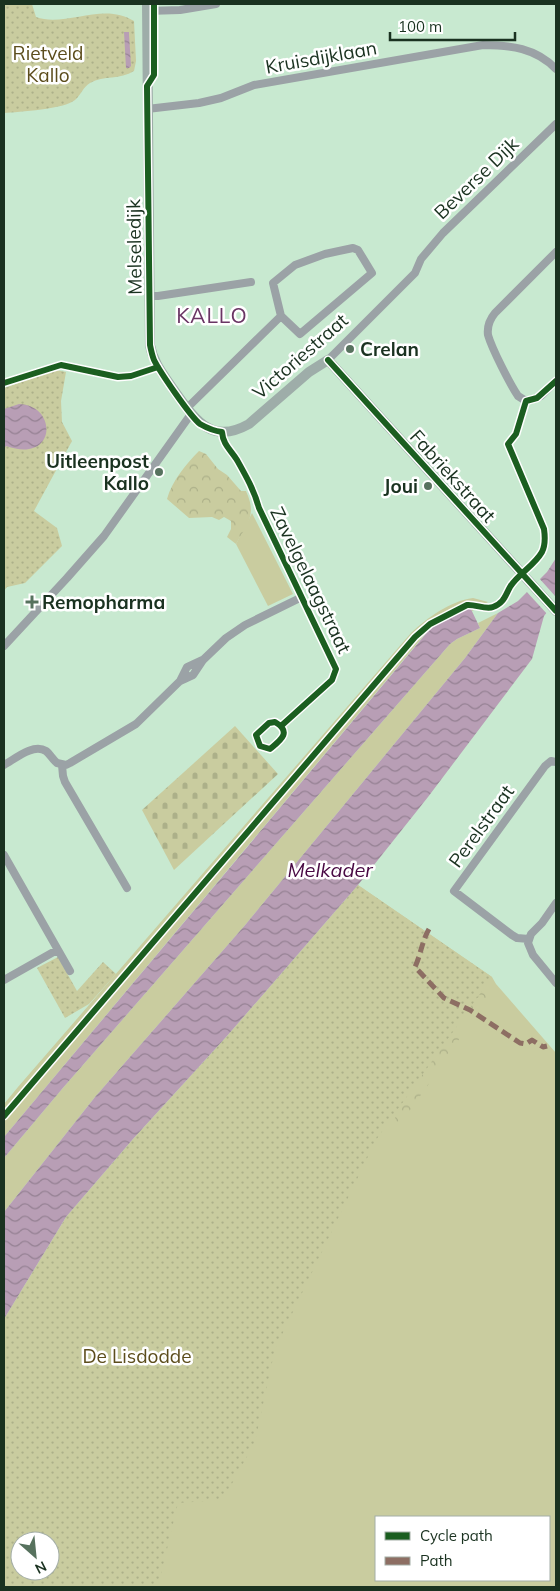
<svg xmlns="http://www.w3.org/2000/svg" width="560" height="1591" viewBox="0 0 560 1591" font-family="Mulish,sans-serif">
<defs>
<pattern id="forest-crowns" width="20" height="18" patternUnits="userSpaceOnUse" patternTransform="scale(1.25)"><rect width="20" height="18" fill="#c9cc9f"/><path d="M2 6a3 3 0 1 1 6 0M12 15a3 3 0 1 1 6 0" fill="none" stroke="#acb089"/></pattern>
<pattern id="cemetery-stones" width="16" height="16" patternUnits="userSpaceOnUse" patternTransform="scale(1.25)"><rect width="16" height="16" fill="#c9cc9f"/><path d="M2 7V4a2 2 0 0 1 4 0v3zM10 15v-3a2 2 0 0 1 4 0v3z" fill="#acb089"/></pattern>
<pattern id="park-dots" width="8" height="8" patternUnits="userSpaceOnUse" patternTransform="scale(1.25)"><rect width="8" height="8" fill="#c9cc9f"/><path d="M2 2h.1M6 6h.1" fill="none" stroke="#acb089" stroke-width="1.8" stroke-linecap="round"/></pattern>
<pattern id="water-waves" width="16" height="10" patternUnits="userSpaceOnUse" patternTransform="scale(1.25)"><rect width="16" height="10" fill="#b89eb5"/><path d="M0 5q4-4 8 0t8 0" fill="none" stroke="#958193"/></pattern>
</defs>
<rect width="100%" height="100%" fill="#c8e9d0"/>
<path fill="#c9cc9f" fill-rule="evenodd" d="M 252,513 L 293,594 L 268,606 L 236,544 Z
M 473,598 L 488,602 L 472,611 L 470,608 L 431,627 L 4,1137 L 4,1104 L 18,1087 L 411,633 C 427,618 450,601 473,598 Z
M 498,613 L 465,658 L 246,924 L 95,1097 L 4,1212 L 4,1158 L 62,1089 L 450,644 L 457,639 L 480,628 L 478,623 Z
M 358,885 L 492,977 L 496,984 L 556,1053 L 556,1587 L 4,1587 L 4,1319 ZM 376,1517 L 549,1517 L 549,1580 L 376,1580 ZM 20,1541 L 50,1541 L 50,1571 L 20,1571 Z"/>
<path fill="url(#forest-crowns)" d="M 199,451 L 206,454 L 218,469 L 227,475 L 241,491 L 246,491 C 257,515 248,522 236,544 L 227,537 L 231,529 L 231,521 L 224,517 L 219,520 L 212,517 L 189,518 L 167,499 C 172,481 186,464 199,451 Z
M 487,989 L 490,995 L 470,1018 L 455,1047 L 438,1063 L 428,1085 L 398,1127 L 395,1118 L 422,1072 L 476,990 Z"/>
<path fill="url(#cemetery-stones)" d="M 235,726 L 278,774 L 174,870 L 142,810 Z"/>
<path fill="url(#park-dots)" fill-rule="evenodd" d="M 4,4 L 32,4 L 36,17 C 65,28 103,1 134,21 L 136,61 L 134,71 C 120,80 104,75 90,83 C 83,87 81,95 75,100 C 65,109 19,112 4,113 Z
M 56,370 L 66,372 L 61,401 L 62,422 L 72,441 L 34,511 L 57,528 L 62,546 L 25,583 L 7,587 L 4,591 L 4,388 Z
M 358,885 L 492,977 L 376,1140 L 275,1349 L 255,1442 L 223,1500 L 178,1503 L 158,1587 L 4,1587 L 4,1319 L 66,1217 L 133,1139 L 227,1036 ZM 20,1541 L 50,1541 L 50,1571 L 20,1571 Z
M 58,957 L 77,991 L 103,962 L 116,974 L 89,1004 L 65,1018 L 37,968 Z"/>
<path fill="url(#water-waves)" d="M 124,32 L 129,32 L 129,34 L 131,66 L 129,68 L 126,68 Z
M 19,404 C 58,405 57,464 6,446 L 4,449 L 4,409 Z
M 556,558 L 556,601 L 544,616 L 532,659 L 428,797 L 358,885 L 227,1036 L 133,1139 L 66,1217 L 4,1319 L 4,1212 L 95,1097 L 246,924 L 465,658 L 498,613 L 518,601 L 547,572 Z
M 470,607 L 480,628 L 457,639 L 450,644 L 62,1089 L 4,1158 L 4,1137 L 424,636 C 436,621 453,615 470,607 Z"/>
<path fill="#c8e9d0" d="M 538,577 L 556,597 L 556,605 L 548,615 L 525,590 Z"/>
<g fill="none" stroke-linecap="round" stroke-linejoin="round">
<path stroke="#9ba2a6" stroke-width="8" d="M 147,11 L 180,10 L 216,4
M 147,109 L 199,103 L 221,98 L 254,85 L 483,45 C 510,45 536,48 556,69
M 353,248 L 358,250 L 372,273 L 300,334 L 281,316 L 273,283 L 295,265 L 325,254 Z
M 149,296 L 158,296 L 251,282
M 328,360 L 415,273 L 421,259 L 443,233 L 556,124
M 4,383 L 61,365 L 118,377 L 131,376 L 158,367
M 541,396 L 556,381
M 537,398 L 526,401 L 518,396 C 510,384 492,349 488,335 C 487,327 490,319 495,313 L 556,252
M 187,408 L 281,316
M 222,432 C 223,445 231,450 237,460 C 246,476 254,490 259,508 L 336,669 L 332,680 L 281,726
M 4,646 L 67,578 L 104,536 L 191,414
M 180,681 L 187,667 L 202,660
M 275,722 C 292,732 281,740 270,749 L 260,746 L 256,735 L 269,723 Z
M 4,765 C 15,759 33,743 46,751 C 50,754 53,760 57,763 L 66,765 L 70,763 L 136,724 L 180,681 L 193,675 L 203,660 L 226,638 L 245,625 L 302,597
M 62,765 L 63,776 L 65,782 L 127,888
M 4,855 L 70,971
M 556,903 L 542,923 L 531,934 L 528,943 L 533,955 L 556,983
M 529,939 L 517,938 L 512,935 L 454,891 L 545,766 L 551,761 L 556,762
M 4,980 L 57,950"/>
<path stroke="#9eada9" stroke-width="10" d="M 147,4 L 150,345 C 153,362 163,374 173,389 C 194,418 210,446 249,424 L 309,372 L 328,360 L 556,611"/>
<path stroke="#8d6e63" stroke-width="5" stroke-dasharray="10 5" stroke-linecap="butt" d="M 429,929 C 422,941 421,954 415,967 L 444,998 L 470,1010 L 520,1043 L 526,1044 L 532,1040 L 543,1047 L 547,1046"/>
<defs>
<path id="cycleway" d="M 154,4 L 154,75 L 147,86 L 150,345 C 151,350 152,355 154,360 C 160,372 190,416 200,424 C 207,428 214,431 222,432 C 223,445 231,450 237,460 C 246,476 254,490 259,508 L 336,669 L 332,680 L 281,726
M 328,360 L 556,611
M 4,383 L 61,365 L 118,377 L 131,376 L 158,367
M 275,722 C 292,732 281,740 270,749 L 260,746 L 256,735 L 269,723 Z
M 4,1116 L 415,637 L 430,624 L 467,605 C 475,604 486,610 493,607 C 504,603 505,596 510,587 C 518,574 534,566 542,552 C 545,546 545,536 544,529 L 508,444 L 516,434 L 526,401 L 537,398 L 556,381"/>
</defs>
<use href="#cycleway" stroke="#fff" stroke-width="9"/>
<use href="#cycleway" stroke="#1b5e20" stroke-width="6"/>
</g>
<g fill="#57725e" stroke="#fff" stroke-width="2">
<circle cx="350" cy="349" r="5"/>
<circle cx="159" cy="472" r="5"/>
<circle cx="428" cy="486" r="5"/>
<path d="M29.5 594.5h5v5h5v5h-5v5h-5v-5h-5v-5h5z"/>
</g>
<g text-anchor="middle" stroke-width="5" stroke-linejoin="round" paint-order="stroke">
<g font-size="19" fill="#5c4d1c" stroke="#fff">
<text x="48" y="60">Rietveld<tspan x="48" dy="22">Kallo</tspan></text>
<text x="137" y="1363">De Lisdodde</text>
</g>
<g font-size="19" fill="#1a3220" stroke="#fff">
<text transform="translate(321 57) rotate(-10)" y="7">Kruisdijklaan</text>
<text transform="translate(476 178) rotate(-44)" y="7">Beverse Dijk</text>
<text transform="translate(134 247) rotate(-91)" y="7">Melseledijk</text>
<text transform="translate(300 356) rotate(-41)" y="7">Victoriestraat</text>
<text transform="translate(453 476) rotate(48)" y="7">Fabriekstraat</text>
<text transform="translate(311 580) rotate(64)" y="7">Zavelgelaagstraat</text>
<text transform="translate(481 826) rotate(-54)" y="7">Perelstraat</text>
</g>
<g font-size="19" font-weight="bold" fill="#1a3220" stroke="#fff" text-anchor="start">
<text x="360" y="356">Crelan</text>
<text x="149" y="468" text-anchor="end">Uitleenpost<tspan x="149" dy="22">Kallo</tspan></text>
<text x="418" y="493" text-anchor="end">Joui</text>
<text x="42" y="609">Remopharma</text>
</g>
<g font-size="20" font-style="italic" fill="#480943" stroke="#fff">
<text x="330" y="877">Melkader</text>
</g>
<g font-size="21" letter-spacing="1" fill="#6a3564" stroke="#fff">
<text x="212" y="323">KALLO</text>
</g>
</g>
<rect width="560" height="1591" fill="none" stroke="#1a3220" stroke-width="10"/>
<rect x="375" y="1516" width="175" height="65" fill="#ffffff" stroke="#a3ada6"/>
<rect x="385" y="1532" width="25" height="8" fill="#1b5e20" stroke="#a3ada6"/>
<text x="420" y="1541" font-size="15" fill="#1a3220">Cycle path</text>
<rect x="385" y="1557" width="25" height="8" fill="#8d6e63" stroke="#a3ada6"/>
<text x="420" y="1566" font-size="15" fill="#1a3220">Path</text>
<g transform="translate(35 1556) rotate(153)"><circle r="24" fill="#ffffff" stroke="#a3ada6"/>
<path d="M0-4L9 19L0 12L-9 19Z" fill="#57725e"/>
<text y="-8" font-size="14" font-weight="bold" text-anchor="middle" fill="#1a3220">N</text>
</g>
<path d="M390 32v8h125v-8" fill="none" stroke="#1a3220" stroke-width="2.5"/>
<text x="398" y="32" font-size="15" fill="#1a3220" stroke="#ffffff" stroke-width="4" paint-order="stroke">100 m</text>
</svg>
